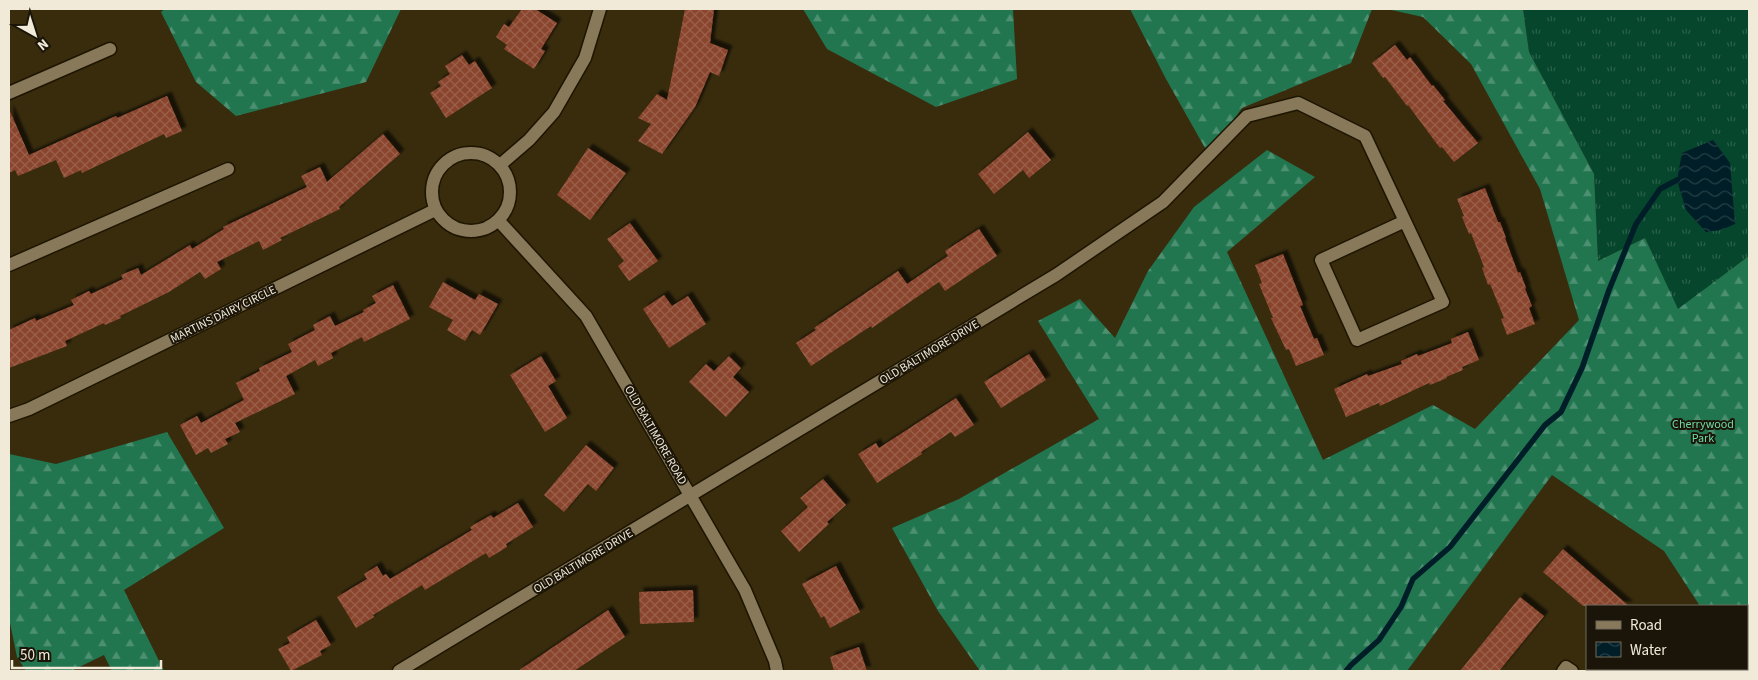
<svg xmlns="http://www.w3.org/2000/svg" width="1758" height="680" viewBox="0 0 1758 680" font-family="'Source Sans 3',sans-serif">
<defs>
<pattern id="grass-tufts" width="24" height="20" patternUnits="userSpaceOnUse" patternTransform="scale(1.25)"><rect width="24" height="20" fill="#05462c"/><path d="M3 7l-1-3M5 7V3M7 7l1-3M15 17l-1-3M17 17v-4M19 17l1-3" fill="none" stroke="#2a614a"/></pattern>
<pattern id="forest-firs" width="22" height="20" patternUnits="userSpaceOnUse" patternTransform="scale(1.25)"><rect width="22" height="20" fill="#217650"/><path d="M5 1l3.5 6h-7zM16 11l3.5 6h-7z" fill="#4d9071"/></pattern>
<pattern id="water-waves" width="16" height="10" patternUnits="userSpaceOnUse" patternTransform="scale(1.25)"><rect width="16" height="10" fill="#001e27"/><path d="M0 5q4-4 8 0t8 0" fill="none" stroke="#263f46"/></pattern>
<pattern id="building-cross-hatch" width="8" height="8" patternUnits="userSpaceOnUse" patternTransform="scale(1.25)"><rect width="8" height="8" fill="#8a452d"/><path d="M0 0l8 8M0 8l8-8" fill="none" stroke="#9b604b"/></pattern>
<filter id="shadow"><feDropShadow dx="4.5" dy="-4.5" stdDeviation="1" flood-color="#0009"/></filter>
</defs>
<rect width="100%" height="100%" fill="#382c0d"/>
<path fill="url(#grass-tufts)" d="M 1523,9 L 1749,9 L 1749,256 L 1678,310 L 1645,238 L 1598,261 L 1594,174 L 1529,52 Z"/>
<path fill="url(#forest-firs)" d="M 165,9 L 401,9 L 366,82 L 236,116 L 196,82 L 161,12 Z
M 803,9 L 1013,9 L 1017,79 L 936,107 L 827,49 Z
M 1130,9 L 1372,9 L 1351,63 L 1242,108 L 1209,155 L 1166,79 Z
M 1387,9 L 1523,9 L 1529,52 L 1594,174 L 1598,261 L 1645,238 L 1678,309 L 1749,256 L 1749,663 L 1747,661 L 1747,606 L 1700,606 L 1664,551 L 1552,475 L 1407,671 L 980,671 L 938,611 L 892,528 L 959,499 L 1099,419 L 1038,321 L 1080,299 L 1115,338 L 1148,271 L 1194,207 L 1267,150 L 1315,177 L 1227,252 L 1323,460 L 1433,405 L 1475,429 L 1579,320 L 1540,189 L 1471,64 L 1423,17 Z
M 167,432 L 224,528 L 124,590 L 164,671 L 112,671 L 104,655 L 71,671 L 26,671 L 17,657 L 9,618 L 9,454 L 56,464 Z"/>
<path fill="url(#water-waves)" d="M 1713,140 L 1730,163 L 1735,224 L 1721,230 L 1706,232 L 1686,210 L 1677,180 L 1682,153 Z"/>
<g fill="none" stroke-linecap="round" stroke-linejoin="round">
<path stroke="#001e27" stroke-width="5.5" d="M 1346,671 L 1351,665 L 1379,640 L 1401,607 L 1413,579 L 1450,547 L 1545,425 L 1561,412 L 1582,368 L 1609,290 L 1636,224 L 1660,189 L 1677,180"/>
</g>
<path fill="url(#building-cross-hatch)" filter="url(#shadow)" d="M 522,9 L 535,9 L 557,23 L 541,49 L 545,51 L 534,69 L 504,49 L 507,45 L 496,37 L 504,24 L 509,27 Z
M 685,9 L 714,9 L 710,43 L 728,50 L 719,76 L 710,72 L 695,107 L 662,154 L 638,141 L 651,124 L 638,118 L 657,94 L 667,100 Z
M 1395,45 L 1407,60 L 1410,57 L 1432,86 L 1433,85 L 1445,100 L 1443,101 L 1478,143 L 1454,162 L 1442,147 L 1440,148 L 1408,105 L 1407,106 L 1385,77 L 1383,78 L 1372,63 Z
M 462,55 L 469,65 L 475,61 L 492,88 L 446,118 L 430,93 L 441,86 L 438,82 L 450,74 L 445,66 Z
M 167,96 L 182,131 L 166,138 L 164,134 L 82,173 L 81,170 L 64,178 L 56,160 L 18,176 L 15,170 L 9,173 L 9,109 L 29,155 L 116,116 L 117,118 Z
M 1028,132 L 1051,160 L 1029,178 L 1023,170 L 994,194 L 978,174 Z
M 383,134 L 400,154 L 339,207 L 340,209 L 280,238 L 282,240 L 263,250 L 259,241 L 217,262 L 221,269 L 205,279 L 200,272 L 169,292 L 120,316 L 121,318 L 105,325 L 104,323 L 65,341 L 67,346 L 9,368 L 9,330 L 35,318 L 36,321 L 74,305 L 71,300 L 89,291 L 91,294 L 123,279 L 121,275 L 138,268 L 141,275 L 190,245 L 192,249 L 224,229 L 223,227 L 307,187 L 301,176 L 320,167 L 327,182 Z
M 588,148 L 626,173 L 590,220 L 557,195 Z
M 1485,188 L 1498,222 L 1500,222 L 1506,238 L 1505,238 L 1518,273 L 1520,272 L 1526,288 L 1525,289 L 1532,306 L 1529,308 L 1535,324 L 1507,335 L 1501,319 L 1504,318 L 1490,284 L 1488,285 L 1482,268 L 1484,267 L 1471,233 L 1469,234 L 1462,217 L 1464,216 L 1457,199 Z
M 630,223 L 658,261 L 629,281 L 618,266 L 624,261 L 607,239 Z
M 979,229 L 997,256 L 945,291 L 939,282 L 872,328 L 871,326 L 811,366 L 796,343 L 816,330 L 814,328 L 898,271 L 907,284 L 948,256 L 945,251 Z
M 1283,254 L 1303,305 L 1300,306 L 1314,339 L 1317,338 L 1324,355 L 1296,366 L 1289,349 L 1286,350 L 1271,318 L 1273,318 L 1259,284 L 1262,283 L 1255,265 Z
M 443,282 L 475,300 L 479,294 L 498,304 L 480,335 L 472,330 L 465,341 L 447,330 L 453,320 L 429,307 Z
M 393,285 L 410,319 L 364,342 L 362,337 L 331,353 L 333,358 L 318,366 L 315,360 L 286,376 L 295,394 L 235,423 L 240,432 L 225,439 L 228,444 L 211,453 L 208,448 L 196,455 L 180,425 L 197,416 L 201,423 L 244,400 L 236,383 L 260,371 L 259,368 L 292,352 L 288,344 L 315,330 L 313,325 L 330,316 L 335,326 L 364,312 L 363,310 L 376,303 L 372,296 Z
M 664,295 L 672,306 L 688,296 L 706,324 L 669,348 L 643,309 Z
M 1468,332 L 1479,360 L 1462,367 L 1463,370 L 1446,377 L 1447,378 L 1430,385 L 1429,383 L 1380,406 L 1379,403 L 1346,417 L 1334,389 L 1367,374 L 1368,376 L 1402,364 L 1401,361 L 1417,354 L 1418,356 L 1452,343 L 1451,339 Z
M 1029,354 L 1046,380 L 1001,408 L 984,382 Z
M 541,356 L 556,381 L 548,386 L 567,418 L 545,432 L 510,375 Z
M 729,356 L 741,368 L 733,377 L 749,392 L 726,417 L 689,382 L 706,364 L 714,371 Z
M 956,398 L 974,425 L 955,437 L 951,432 L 921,452 L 922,454 L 877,483 L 858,454 L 876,443 L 879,448 Z
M 586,445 L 614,468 L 596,491 L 588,484 L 564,512 L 544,495 Z
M 823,479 L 846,505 L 827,522 L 829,524 L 799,552 L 781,531 L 808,507 L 800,498 Z
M 518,503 L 533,527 L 506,544 L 507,547 L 489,558 L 486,553 L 425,590 L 422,585 L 373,615 L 374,617 L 356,628 L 337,597 L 367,579 L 364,574 L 377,566 L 383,576 L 386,574 L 390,579 L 472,530 L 470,527 L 491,515 L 493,518 Z
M 1563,549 L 1629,606 L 1583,606 L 1543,572 Z
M 836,566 L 860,612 L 830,628 L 824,616 L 821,618 L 802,584 Z
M 693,590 L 694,622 L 640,624 L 639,592 Z
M 1520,597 L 1544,616 L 1499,671 L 1460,671 Z
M 608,610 L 625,637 L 574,671 L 518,671 Z
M 316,620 L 331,645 L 320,651 L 322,655 L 291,671 L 278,649 L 290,643 L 287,637 Z
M 859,647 L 867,671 L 834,671 L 830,657 Z"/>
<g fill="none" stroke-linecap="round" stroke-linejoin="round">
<defs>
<path id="minor" d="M 9,93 L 110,49
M432 192a39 39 0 1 1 78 0a39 39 0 1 1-78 0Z
M 500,165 L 529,140 L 554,112 L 585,58 L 600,9
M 499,221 L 586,316 L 745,590 L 775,661 L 777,671
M 9,265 L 228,169
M 9,416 L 29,409 L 435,210
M 399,671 L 1056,275 L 1163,202 L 1247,116 L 1298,103 L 1365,136 L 1443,302 L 1357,340 L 1321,260 L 1405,221
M 1563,671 L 1566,667 L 1572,671"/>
</defs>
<use href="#minor" stroke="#1e1501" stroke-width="15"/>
<use href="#minor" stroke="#877959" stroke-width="12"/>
</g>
<g text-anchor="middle" stroke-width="4" stroke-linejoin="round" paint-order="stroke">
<g font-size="12" fill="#f1ead8" stroke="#1b1509">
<text transform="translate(223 314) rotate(-26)" y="4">MARTINS DAIRY CIRCLE</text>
<text transform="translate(929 352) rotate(-31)" y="4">OLD BALTIMORE DRIVE</text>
<text transform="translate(656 435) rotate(60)" y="4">OLD BALTIMORE ROAD</text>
<text transform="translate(583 561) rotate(-31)" y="4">OLD BALTIMORE DRIVE</text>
</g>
<g font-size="12" fill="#6cdba4" stroke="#1b1509">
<text x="1703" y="428">Cherrywood<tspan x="1703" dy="14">Park</tspan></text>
</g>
</g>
<rect width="1758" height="680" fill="none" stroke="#f1ead8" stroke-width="20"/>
<rect x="1586" y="605" width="162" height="65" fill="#1b1509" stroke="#716a5c"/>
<rect x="1596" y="621" width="25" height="8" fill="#877959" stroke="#716a5c"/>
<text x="1630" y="630" font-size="15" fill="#f1ead8">Road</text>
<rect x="1596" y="642" width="25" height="15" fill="url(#water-waves)" stroke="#716a5c"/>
<text x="1630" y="655" font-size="15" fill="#f1ead8">Water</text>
<g transform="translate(35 35) rotate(141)" stroke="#1b1509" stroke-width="4" paint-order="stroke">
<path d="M0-4L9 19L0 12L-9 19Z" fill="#f1ead8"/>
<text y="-8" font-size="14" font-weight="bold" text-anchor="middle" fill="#f1ead8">N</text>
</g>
<path d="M12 660v8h149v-8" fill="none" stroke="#f1ead8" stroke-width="2.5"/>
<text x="20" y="660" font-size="15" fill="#f1ead8" stroke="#1b1509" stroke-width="4" paint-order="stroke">50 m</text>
</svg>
